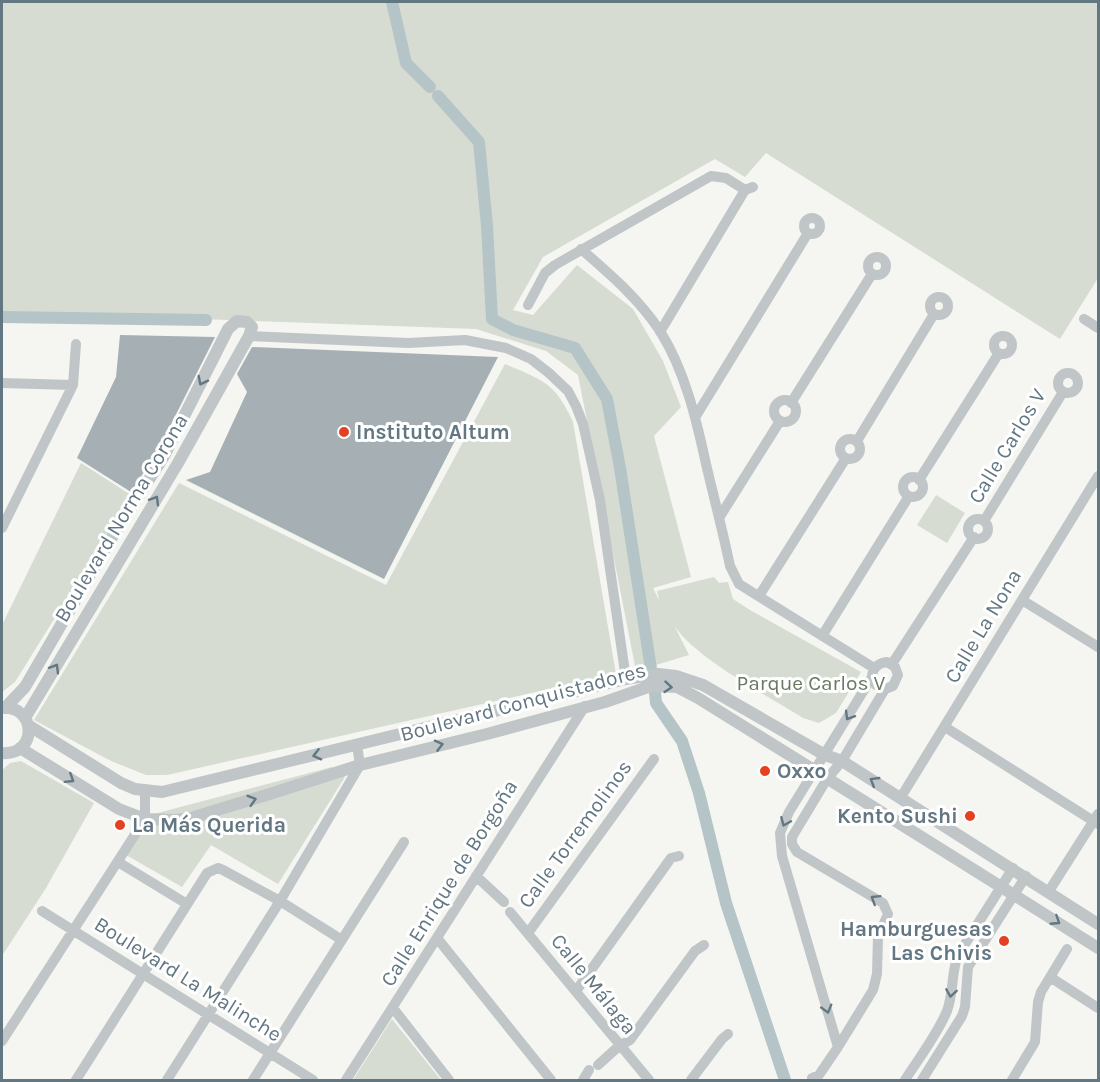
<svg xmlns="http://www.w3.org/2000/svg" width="1100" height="1082" viewBox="0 0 1100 1082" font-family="Karla,sans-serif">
<rect width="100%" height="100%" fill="#f5f5f1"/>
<path fill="#d6dcd2" d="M 2,2 L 1098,2 L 1098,278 L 1060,339 L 766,153 L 745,177 L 715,159 L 543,257 L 513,310 L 533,315 L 577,265 L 633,309 L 663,361 L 681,407 L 654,436 L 691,577 L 653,588 L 659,600 L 657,591 L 714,577 L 719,583 L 728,582 L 733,599 L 750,610 L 861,672 L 836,713 L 819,723 L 803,718 C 765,694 701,662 675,627 L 689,655 L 636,671 L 578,375 L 546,351 L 476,329 L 2,312 Z
M 505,364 C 542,380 555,382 573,422 L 616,674 L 167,775 L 146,775 L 111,761 L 34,720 L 179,483 L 386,585 Z
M 81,463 L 131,495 L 15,682 L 2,692 L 2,625 Z
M 936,495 L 965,513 L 947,543 L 917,525 Z
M 21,761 L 94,803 L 46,888 L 2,956 L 2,770 L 10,763 Z
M 332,767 L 345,777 L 278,884 L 211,845 L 182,887 L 126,855 L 154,814 Z
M 392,1019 L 441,1080 L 353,1080 Z"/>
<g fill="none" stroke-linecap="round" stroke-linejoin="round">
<path stroke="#b5c4c6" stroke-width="12" d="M 392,2 L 406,63 L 430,87
M 438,96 L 479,142 L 487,226 L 492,319 L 513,330 L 575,348 L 607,399 L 620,468 L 651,669
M 2,317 L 206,320
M 655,693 L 656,703 L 682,741 L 699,793 L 726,903 L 785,1080"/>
</g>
<path fill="#a6b0b4" d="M 120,335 L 215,337 L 157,452 L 131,492 L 77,458 L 116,377 Z
M 252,347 L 498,357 L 384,579 L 186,480 L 210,472 L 247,392 L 237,374 Z"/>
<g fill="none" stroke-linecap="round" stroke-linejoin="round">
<path stroke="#c0c5c7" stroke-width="10" d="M804 226a8 8 0 1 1 16 0a8 8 0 1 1-16 0Z
M 581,249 C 610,274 639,299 660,331 C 685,371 696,418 706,464 C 714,498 723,532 730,566 L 739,584 L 874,668
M868 266a9 9 0 1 1 18 0a9 9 0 1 1-18 0Z
M930 306a9 9 0 1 1 18 0a9 9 0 1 1-18 0Z
M 528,305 L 545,273 L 555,265 L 711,176 L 726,178 L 745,190
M 1084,319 L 1098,328
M 660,332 L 745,190 L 753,187
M994 345a9 9 0 1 1 18 0a9 9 0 1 1-18 0Z
M 249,336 L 408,343 L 465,340 L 506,348 L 531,359 L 549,373 L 568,391 L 576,406 L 583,424 L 600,500 L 626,679
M1058 383a10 10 0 1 1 20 0a10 10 0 1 1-20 0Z
M 2,383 L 73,385
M774 411a11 11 0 1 1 22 0a11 11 0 1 1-22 0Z
M 791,403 L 872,274
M 696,416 L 808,233
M840 449a10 10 0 1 1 20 0a10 10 0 1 1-20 0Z
M 857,441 L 934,314
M903 487a10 10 0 1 1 20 0a10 10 0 1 1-20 0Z
M 919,480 L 999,353
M 719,518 L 780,421
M968 529a10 10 0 1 1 20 0a10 10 0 1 1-20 0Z
M 984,521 L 1063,392
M 2,528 L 73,385 L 76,344
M 759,596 L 846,458
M 1022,600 L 1098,647
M 822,636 L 909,496
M 892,664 L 974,537
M 872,677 L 876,685 L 885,689 L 893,686 L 898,675 L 895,667 L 887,662 C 878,663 872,668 872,677 L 789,812 L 780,833 L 782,856 L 838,1047 L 873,990 L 877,974 L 878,937 L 888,914 L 883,903 L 797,852 L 792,844 L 792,837 L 827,779 L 842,761 L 885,689
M 945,727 L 1098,824
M 901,797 L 1098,476
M 118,862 L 187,904
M 476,876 L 504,902
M 1049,891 L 1098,814
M 42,911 L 313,1080
M 510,912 L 649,1080
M 528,933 L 654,759
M 437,938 L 551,1080
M 1050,977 L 1098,1008
M 576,991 L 671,858 L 679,856
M 393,1008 L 449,1080
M 2,1041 L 145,819 L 145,791
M 598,1065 L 619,1046 L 630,1040 L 695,951 L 704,945
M 812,1078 L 819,1075 L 838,1047
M 76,1080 L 207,873 L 218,868 L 223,870 L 280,901 L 342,940
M 167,1080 L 280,901 L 360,765 L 357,745
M 253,1080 L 404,842
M 346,1080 L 585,706
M 583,1080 L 589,1070
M 691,1080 L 722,1039 L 728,1034
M 905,1080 C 919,1058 937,1035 947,1011 C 954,992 951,973 958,955 L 1013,868
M 922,1080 L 962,1016 L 965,1007 L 968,967 L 1026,876
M 1012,1080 L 1035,1042 L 1038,1002 L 1041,992 L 1067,949"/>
<path stroke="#c0c5c7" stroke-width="12" d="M 2,708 C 37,705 38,756 2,753
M 5,708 L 25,687 L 109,542 L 164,456 L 228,329 L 237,321 L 247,322 L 252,327 L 249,336 L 178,463 L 25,718
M 28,725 L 121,783 L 135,789 L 162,792 L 626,679 L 658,674 L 676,676 L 703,685 L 825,755 L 842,761 L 1098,924
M 20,748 L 119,809 L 145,819 L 175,820 L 191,818 L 276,792 L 360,765 L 487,734 L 605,702 L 651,686 L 677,687 L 698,698 C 831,781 966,864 1098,948"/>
</g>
<defs><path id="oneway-chevron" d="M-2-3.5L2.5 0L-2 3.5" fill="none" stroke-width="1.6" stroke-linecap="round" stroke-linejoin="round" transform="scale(1.5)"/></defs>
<g stroke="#637782">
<use href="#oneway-chevron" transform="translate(202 381) rotate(117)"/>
<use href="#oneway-chevron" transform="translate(155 500) rotate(-59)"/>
<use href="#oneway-chevron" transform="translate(55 668) rotate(-59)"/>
<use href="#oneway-chevron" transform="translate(668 687) rotate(5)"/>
<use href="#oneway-chevron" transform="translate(849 716) rotate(121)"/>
<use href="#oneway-chevron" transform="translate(439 745) rotate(-14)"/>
<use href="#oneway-chevron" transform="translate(317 755) rotate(166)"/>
<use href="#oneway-chevron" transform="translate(70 779) rotate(32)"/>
<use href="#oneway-chevron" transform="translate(874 781) rotate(-149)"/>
<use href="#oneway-chevron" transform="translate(252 800) rotate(-17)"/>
<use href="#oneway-chevron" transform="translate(785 822) rotate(113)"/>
<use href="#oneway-chevron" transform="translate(875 899) rotate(-148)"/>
<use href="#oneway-chevron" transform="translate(1056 921) rotate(33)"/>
<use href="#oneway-chevron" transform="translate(951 993) rotate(99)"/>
<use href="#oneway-chevron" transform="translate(827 1009) rotate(74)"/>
</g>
<g fill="#e44021" stroke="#fff" stroke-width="2">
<circle cx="344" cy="432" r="6"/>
<circle cx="765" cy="771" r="6"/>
<circle cx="970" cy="816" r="6"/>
<circle cx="120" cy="825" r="6"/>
<circle cx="1004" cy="941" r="6"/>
</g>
<g text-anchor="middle" stroke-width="6" stroke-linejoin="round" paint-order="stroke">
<g font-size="21" font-weight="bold" fill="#637782" stroke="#fff" text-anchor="start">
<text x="356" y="439">Instituto Altum</text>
<text x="777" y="778">Oxxo</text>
<text x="958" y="823" text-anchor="end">Kento Sushi</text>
<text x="132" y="832">La Más Querida</text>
<text x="992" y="936" text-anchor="end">Hamburguesas<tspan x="992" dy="24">Las Chivis</tspan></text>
</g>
<g font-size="21" fill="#637782" stroke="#fff">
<text transform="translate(1007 446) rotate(-59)" y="7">Calle Carlos V</text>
<text transform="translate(121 518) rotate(-59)" y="7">Boulevard Norma Corona</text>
<text transform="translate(983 626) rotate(-59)" y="7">Calle La Nona</text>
<text transform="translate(523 702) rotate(-15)" y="7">Boulevard Conquistadores</text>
<text transform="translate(575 834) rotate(-54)" y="7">Calle Torremolinos</text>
<text transform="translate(449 883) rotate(-58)" y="7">Calle Enrique de Borgoña</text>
<text transform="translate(188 979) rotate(32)" y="7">Boulevard La Malinche</text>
<text transform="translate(594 984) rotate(51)" y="7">Calle Málaga</text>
</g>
<g font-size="21" fill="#697962" stroke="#fff">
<text x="811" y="690">Parque Carlos V</text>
</g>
</g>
<rect width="1100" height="1082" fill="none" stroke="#637782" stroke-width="6"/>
</svg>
